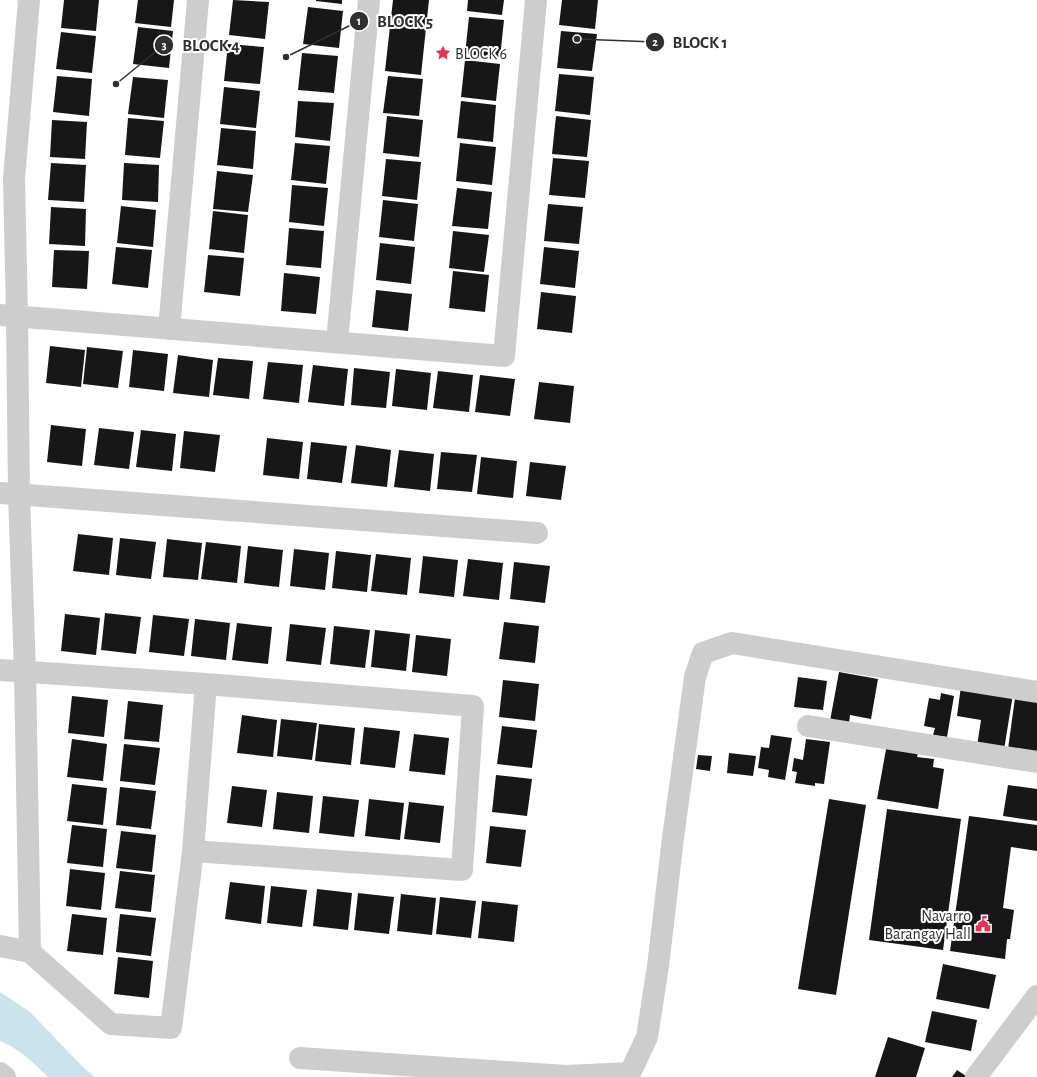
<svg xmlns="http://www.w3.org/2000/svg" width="1037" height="1077" viewBox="0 0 1037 1077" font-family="'Alegreya Sans',sans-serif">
<rect width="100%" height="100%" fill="#fff"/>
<path fill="#cae3ec" d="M 0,992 L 30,1012 L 82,1066 L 95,1077 L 48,1077 C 34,1063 18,1048 0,1041 Z"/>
<path fill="#171717" d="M 64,0 L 99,0 L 96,31 L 61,28 Z
M 138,0 L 174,0 L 171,27 L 135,23 Z
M 233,0 L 269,2 L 265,39 L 229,35 Z
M 316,0 L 342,0 L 342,4 L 316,1 Z
M 393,0 L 429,0 L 421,75 L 385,71 Z
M 468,0 L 504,0 L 502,15 L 467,11 Z
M 562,0 L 598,0 L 595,29 L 559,25 Z
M 308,7 L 343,11 L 339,48 L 303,44 Z
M 469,17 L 504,20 L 500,58 L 465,54 Z
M 138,27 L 173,31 L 169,68 L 133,64 Z
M 561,31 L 597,34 L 592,71 L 557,68 Z
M 61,32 L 96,36 L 92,73 L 56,69 Z
M 228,44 L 264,47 L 260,84 L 224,81 Z
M 302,53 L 338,56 L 334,93 L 298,90 Z
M 465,60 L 500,64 L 496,101 L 461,97 Z
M 559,74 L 594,77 L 590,115 L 555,111 Z
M 57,76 L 92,79 L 89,116 L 53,112 Z
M 388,76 L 423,79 L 419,116 L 383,113 Z
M 133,77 L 168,80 L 164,118 L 128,114 Z
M 224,87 L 260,91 L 256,128 L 220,124 Z
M 298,101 L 334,103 L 330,141 L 295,137 Z
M 461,101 L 496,105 L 493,142 L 457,138 Z
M 387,116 L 423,120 L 419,157 L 383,153 Z
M 556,116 L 591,120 L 587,157 L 552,154 Z
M 128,118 L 164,121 L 160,158 L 125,155 Z
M 52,120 L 87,122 L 85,159 L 50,157 Z
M 221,128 L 256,131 L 253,169 L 217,165 Z
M 295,143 L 330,146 L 326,184 L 291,180 Z
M 460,143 L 496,147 L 492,185 L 456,181 Z
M 553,158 L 589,161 L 585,198 L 549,195 Z
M 386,159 L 421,162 L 417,200 L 382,196 Z
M 51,163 L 86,165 L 84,202 L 48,200 Z
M 124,163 L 159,165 L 158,202 L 122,200 Z
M 217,171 L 253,175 L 248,212 L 213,209 Z
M 292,185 L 328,188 L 324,226 L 289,222 Z
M 457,188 L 492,192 L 488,229 L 452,226 Z
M 383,200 L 418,204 L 414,241 L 379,237 Z
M 548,204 L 583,207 L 579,244 L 544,241 Z
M 121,206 L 156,210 L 153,247 L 117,243 Z
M 51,207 L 86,209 L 85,246 L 49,244 Z
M 213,211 L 248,215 L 244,253 L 209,249 Z
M 289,228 L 324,231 L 321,268 L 286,265 Z
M 453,231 L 489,235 L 484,272 L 449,268 Z
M 380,243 L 415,247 L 411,284 L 376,280 Z
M 116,247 L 152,250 L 148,288 L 112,284 Z
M 544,247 L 579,251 L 575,288 L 540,284 Z
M 54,250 L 89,251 L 87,289 L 52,287 Z
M 208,255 L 244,258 L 240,296 L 204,292 Z
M 453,271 L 489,275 L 485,312 L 449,308 Z
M 284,273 L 320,277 L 316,314 L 281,311 Z
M 376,290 L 412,294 L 408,331 L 372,327 Z
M 541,292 L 576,296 L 572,333 L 537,329 Z
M 50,346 L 85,350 L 81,387 L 46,383 Z
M 87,347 L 123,351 L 118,388 L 83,384 Z
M 133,350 L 168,354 L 164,391 L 129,387 Z
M 178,355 L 213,360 L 209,397 L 173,393 Z
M 218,358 L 253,361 L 249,399 L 213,395 Z
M 268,362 L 303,365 L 299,403 L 263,399 Z
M 313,365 L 348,369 L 344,406 L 308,402 Z
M 354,368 L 390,372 L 386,408 L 351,405 Z
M 396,369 L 431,373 L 427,410 L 392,406 Z
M 438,371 L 473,375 L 469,412 L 433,408 Z
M 480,375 L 515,379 L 510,416 L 475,412 Z
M 539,382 L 574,386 L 570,423 L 534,419 Z
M 51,425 L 86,429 L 82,466 L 47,462 Z
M 99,428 L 134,432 L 129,469 L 94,465 Z
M 141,430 L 176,434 L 172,471 L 136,467 Z
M 184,431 L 220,435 L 215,472 L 180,468 Z
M 267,438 L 303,442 L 299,479 L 263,475 Z
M 311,442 L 347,446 L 342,483 L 307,479 Z
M 356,445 L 391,450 L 387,487 L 351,483 Z
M 399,450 L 434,454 L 430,491 L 394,487 Z
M 441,452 L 477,455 L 472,492 L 437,489 Z
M 481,457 L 517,461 L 513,498 L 477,494 Z
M 530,462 L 566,466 L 561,500 L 526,496 Z
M 78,534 L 113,538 L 109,575 L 73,571 Z
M 120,538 L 156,542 L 151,579 L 116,575 Z
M 167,539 L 202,543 L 198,580 L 163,577 Z
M 206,542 L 241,546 L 237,583 L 201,579 Z
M 248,546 L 283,550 L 279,587 L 244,583 Z
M 294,549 L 329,553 L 325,590 L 290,586 Z
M 336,551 L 371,555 L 367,592 L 332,588 Z
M 376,554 L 411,558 L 407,595 L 371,591 Z
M 423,556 L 458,560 L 454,597 L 419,593 Z
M 468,559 L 503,563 L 499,600 L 463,596 Z
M 514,562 L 550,566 L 545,603 L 510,599 Z
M 105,613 L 141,617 L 136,654 L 101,650 Z
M 65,614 L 100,618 L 96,655 L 61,651 Z
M 153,615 L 189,619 L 184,656 L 149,652 Z
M 195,619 L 230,623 L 226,660 L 191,656 Z
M 504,622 L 539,626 L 535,663 L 499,659 Z
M 237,623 L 272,627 L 268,664 L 232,660 Z
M 290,624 L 326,628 L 321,665 L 286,661 Z
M 334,626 L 370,630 L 365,668 L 330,664 Z
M 375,630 L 410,634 L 406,671 L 371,667 Z
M 416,635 L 451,639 L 447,676 L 412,672 Z
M 839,672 L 878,679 L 871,719 L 850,715 L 849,723 L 830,721 Z
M 798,677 L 827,681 L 823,710 L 794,707 Z
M 503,680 L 539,684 L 535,721 L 499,717 Z
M 961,686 L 1013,694 L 1004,750 L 977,746 L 981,720 L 957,716 Z
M 941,693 L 954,696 L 947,737 L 933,735 L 935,728 L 924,726 L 929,698 L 940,700 Z
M 72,696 L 108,700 L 104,737 L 68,733 Z
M 1015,698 L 1037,701 L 1037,754 L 1008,749 Z
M 128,701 L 163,705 L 159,742 L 124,739 Z
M 242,715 L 277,720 L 273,757 L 237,753 Z
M 281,719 L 317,723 L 312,760 L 277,756 Z
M 319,724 L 355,728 L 351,765 L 315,761 Z
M 502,726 L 537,730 L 532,768 L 497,764 Z
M 364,727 L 400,731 L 395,768 L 360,764 Z
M 414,734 L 449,738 L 445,775 L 409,771 Z
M 771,735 L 792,738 L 785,780 L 768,777 L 769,770 L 758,768 L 761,747 L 769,748 Z
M 72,739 L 107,744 L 103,781 L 67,777 Z
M 806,739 L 830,742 L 824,784 L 815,783 L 815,786 L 795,783 L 797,772 L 792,771 L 794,758 L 803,760 Z
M 124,744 L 160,748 L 155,785 L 120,781 Z
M 887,744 L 919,749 L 917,757 L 934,759 L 933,767 L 944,769 L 938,809 L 877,799 Z
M 729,753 L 756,756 L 753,776 L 727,773 Z
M 698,755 L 712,756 L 710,771 L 696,769 Z
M 496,775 L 532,779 L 527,816 L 492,812 Z
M 72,784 L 107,788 L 103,825 L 67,821 Z
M 1008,785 L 1037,789 L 1037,821 L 1003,816 Z
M 232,786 L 267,790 L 262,827 L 227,823 Z
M 120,787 L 156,791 L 151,829 L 116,825 Z
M 277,792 L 313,796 L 309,833 L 273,829 Z
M 323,796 L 359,800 L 354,837 L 319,833 Z
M 369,799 L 404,803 L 400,840 L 365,836 Z
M 829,799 L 866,805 L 836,995 L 798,989 Z
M 409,802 L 444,806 L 440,843 L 404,839 Z
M 887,809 L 961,819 L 943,950 L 869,940 Z
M 969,816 L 1037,825 L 1037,851 L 1011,847 L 1003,908 L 1014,910 L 1010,939 L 1007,939 L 1005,959 L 950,951 Z
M 72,825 L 107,829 L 103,867 L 67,863 Z
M 490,826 L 526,830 L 521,867 L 486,863 Z
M 121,831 L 156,835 L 152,872 L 116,868 Z
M 70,869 L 105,873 L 101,910 L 66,906 Z
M 120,871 L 155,875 L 151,912 L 115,908 Z
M 230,882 L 265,886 L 261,924 L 225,919 Z
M 271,886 L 307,890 L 302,927 L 267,923 Z
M 317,889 L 352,893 L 348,930 L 313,926 Z
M 358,893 L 394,897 L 389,934 L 354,930 Z
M 401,894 L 436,898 L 432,935 L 397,931 Z
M 440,897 L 476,901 L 471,938 L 436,934 Z
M 482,901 L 518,905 L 514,942 L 478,938 Z
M 72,914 L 107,918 L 103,955 L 67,951 Z
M 120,914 L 156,918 L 151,956 L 116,952 Z
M 118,957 L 153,961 L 149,998 L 114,994 Z
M 943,964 L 996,975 L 989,1009 L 936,999 Z
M 932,1011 L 977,1020 L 971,1051 L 925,1042 Z
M 888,1037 L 925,1048 L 916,1077 L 875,1077 Z
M 957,1070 L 966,1076 L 966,1077 L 952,1077 Z"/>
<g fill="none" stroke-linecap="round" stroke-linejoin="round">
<path stroke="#cdcdcd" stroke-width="22" d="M 29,0 L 14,179 L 17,316 L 19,495 L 25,671 L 30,952
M 0,315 L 504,356 L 536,0
M 169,329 L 198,0
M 337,342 L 369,0
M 0,493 L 537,533
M 0,670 L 206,684 L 473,706 L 462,870 L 193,851
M 808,726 L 1037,762
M 0,946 L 30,952 L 111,1024 L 171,1028 L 193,851 L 206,684
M 300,1058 L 566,1076 L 630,1073 L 647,1037 L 658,966 L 673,838 L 695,677 L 703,653 L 732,643 L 1037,692
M 0,1073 L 5,1077
M 976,1077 L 1037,996"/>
</g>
<defs>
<symbol id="sight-bare" viewBox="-9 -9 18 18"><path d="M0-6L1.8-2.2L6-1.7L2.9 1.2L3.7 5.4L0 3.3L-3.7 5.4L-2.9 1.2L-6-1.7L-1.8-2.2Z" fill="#e63355" stroke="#fff" stroke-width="2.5" paint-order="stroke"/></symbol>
<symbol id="civic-bare" viewBox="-9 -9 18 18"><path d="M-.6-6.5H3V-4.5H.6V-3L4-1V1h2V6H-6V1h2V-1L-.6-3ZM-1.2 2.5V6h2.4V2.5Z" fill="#e63355" stroke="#fff" stroke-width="2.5" paint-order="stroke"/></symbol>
</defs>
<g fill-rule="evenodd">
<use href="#sight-bare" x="432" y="42" width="22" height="22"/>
<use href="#civic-bare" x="972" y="913" width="22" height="22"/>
</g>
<g text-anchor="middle" stroke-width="4" stroke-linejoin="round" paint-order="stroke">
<g font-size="16" fill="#303030" stroke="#fff" text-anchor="start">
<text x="455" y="59">BLOCK 6</text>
<text x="971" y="921" text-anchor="end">Navarro<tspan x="971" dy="18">Barangay Hall</tspan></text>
</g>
</g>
<path fill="none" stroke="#303030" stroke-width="1.5" d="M286 57L359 21M577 39L655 42M116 84L164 45"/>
<g fill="#303030" stroke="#fff" stroke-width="1.5">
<circle cx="286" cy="57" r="4"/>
<circle cx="577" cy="39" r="4"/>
<circle cx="116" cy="84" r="4"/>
<circle cx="359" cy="21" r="10"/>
<circle cx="655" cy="42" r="10"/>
<circle cx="164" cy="45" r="10"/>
</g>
<g font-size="12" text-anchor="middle" font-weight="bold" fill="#fff">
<text x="359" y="25">1</text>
<text x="655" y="46">2</text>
<text x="164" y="49">3</text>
</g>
<g font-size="17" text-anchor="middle" font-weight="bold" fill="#303030" stroke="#fff" stroke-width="4" stroke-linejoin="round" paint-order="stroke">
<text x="405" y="27">BLOCK 5</text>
<text x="700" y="48">BLOCK 1</text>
<text x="211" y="51">BLOCK 4</text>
</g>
</svg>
